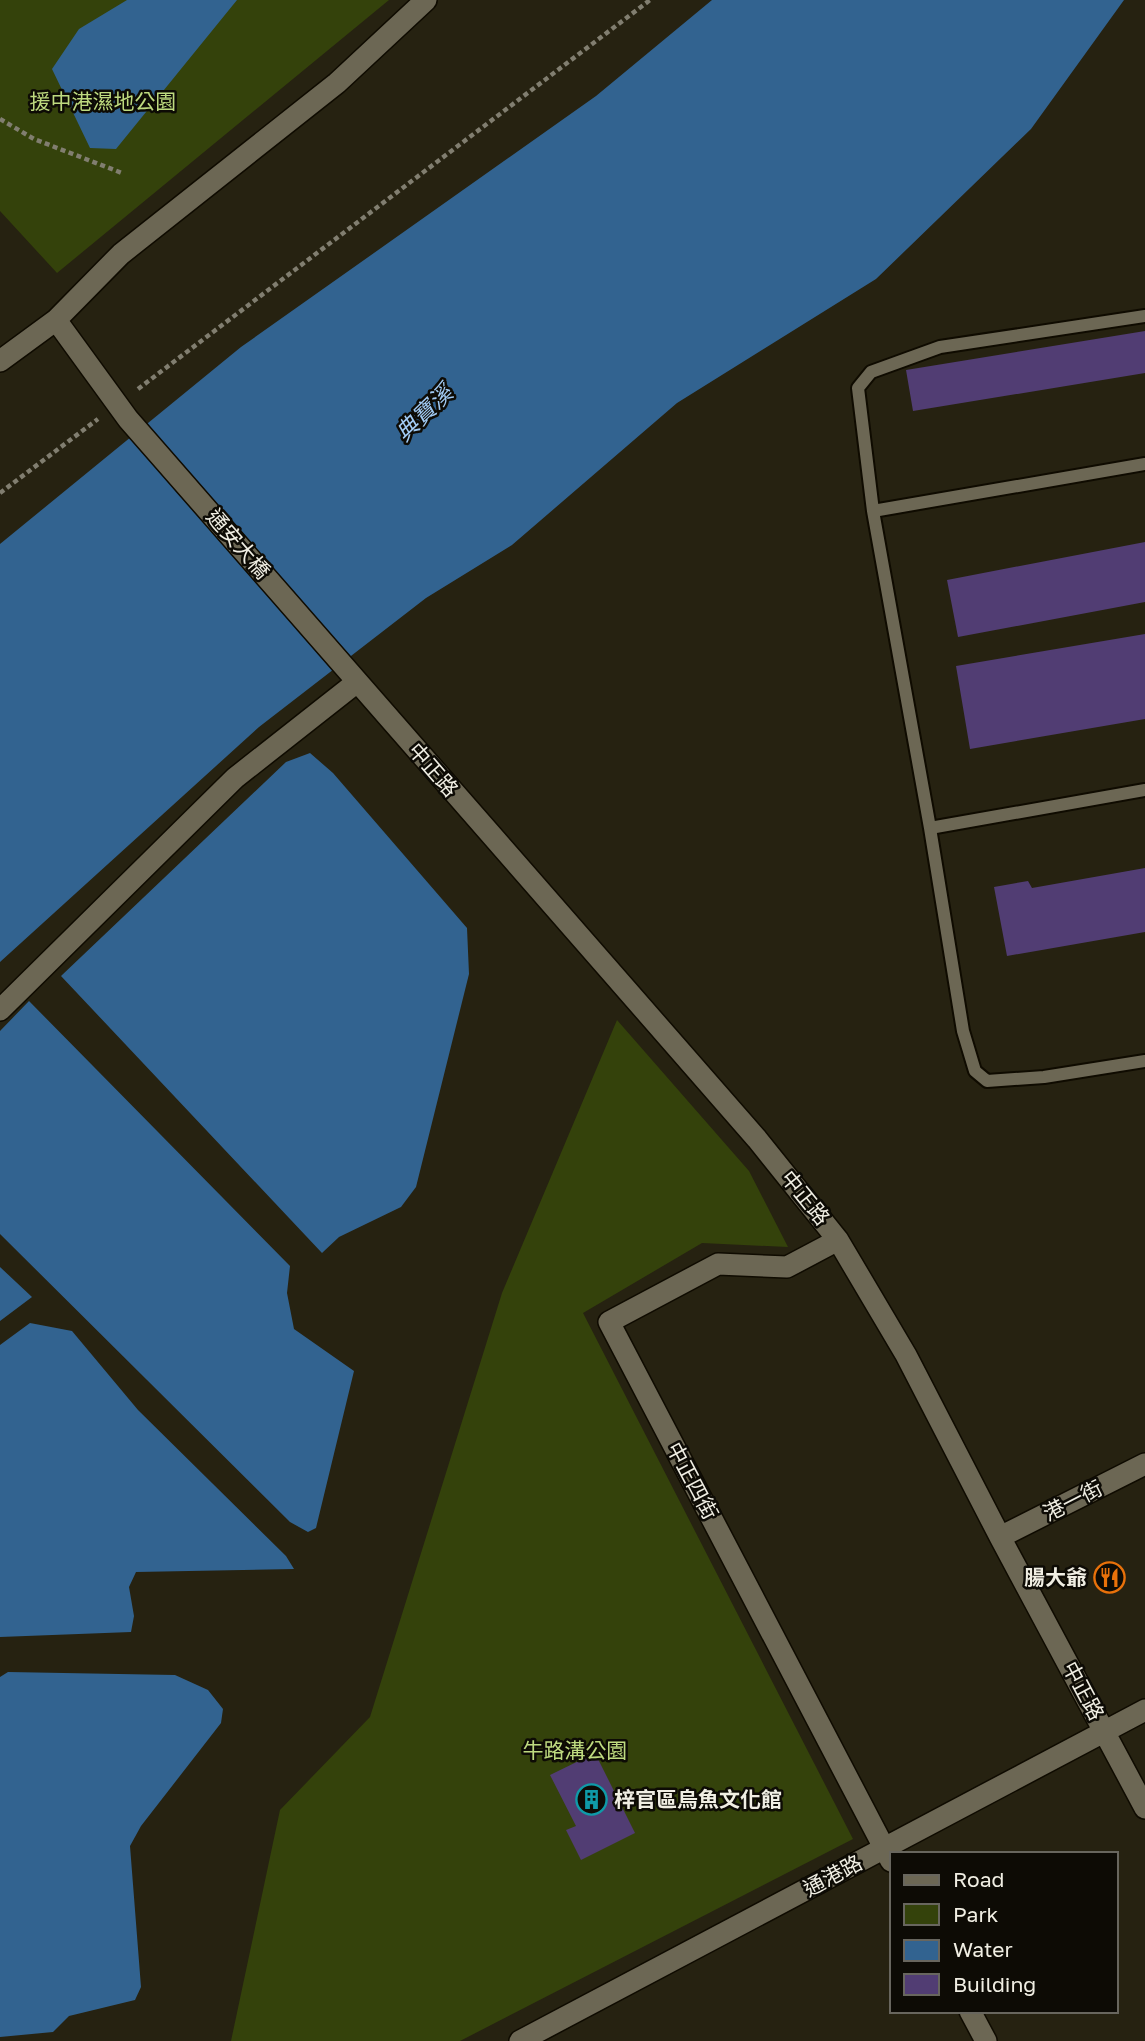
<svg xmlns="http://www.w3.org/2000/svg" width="1145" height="2041" viewBox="0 0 1145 2041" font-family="'Golos Text','Noto Sans TC',sans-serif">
<rect width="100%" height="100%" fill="#262211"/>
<path fill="#34420b" d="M 0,0 L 389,0 L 57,273 L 0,211 Z
M 617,1020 L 749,1171 L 788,1247 L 702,1243 L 583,1313 L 853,1839 L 460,2041 L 231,2041 L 280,1810 L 370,1717 L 502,1293 Z"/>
<path fill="#326390" d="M 127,0 L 237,0 L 116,149 L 90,148 L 52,69 L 79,29 Z
M 712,0 L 1124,0 L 1031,129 L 876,279 L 677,403 L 512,545 L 426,598 L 259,727 L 0,962 L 0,544 L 241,347 L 596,96 Z
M 310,753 L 333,773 L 467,928 L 469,974 L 416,1187 L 401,1207 L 339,1237 L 322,1253 L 61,976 L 286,762 Z
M 29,1001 L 290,1266 L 287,1293 L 294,1329 L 354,1371 L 316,1528 L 308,1532 L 290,1522 L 0,1234 L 0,1031 Z
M 0,1267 L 32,1297 L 0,1321 Z
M 30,1323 L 72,1331 L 138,1410 L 286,1556 L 294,1569 L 136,1572 L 129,1587 L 134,1616 L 131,1632 L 0,1637 L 0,1345 Z
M 8,1672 L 175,1675 L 208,1690 L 223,1709 L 221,1723 L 141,1826 L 130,1846 L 141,1987 L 135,2000 L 69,2016 L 53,2032 L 0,2037 L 0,1677 Z"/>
<path fill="#513d73" d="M 1145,331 L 1145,373 L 913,411 L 906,370 Z
M 1145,542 L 1145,602 L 958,637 L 947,580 Z
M 1145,634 L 1145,719 L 970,749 L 956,666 Z
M 1145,868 L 1145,932 L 1007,956 L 994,887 L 1028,881 L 1032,888 Z
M 595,1753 L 635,1833 L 581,1860 L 566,1830 L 576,1826 L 550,1775 Z"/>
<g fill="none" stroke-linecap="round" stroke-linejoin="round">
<defs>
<path id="service" d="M 1145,316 L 940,347 L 871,372 L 858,388 L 873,511 L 930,828 L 963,1031 L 975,1071 L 987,1081 L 1044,1077 L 1145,1061
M 873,511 L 1145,464
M 930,828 L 1145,790"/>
<path id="minor" d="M 56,320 L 128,419 L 757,1139 L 838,1240 L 906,1355 L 1000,1537 L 1145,1808
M 0,361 L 56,320 L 121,254 L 337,83 L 426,0
M 0,1010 L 235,778 L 357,682
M 838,1240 L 787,1267 L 718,1264 L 609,1322 L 891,1861
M 1000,1537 L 1145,1464
M 970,2011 L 986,2041
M 520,2041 L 1145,1710"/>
</defs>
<use href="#service" stroke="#0f0b00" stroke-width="16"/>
<use href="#minor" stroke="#0f0b00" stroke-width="24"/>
<path stroke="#817e70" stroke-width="4.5" stroke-dasharray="5 3.5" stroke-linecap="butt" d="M 0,119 L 34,139 L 122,173
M 138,389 L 650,0
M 0,493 L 98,419"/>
<use href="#service" stroke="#6c6754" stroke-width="12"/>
<use href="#minor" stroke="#6c6754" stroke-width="21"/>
</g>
<defs>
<symbol id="restaurant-ring" viewBox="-11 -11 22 22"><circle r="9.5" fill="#0d0b05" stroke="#e8710a" stroke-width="1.5"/><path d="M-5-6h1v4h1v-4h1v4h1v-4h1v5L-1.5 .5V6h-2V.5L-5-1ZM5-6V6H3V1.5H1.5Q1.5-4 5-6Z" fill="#e8710a"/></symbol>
<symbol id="building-ring" viewBox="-11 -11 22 22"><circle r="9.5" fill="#0d0b05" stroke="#0f9aa8" stroke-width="1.5"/><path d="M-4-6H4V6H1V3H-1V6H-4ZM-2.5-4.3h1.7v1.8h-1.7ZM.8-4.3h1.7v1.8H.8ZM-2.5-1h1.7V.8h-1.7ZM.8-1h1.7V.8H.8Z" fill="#0f9aa8"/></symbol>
</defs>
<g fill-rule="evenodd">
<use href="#restaurant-ring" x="1092" y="1560" width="35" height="35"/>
<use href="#building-ring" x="574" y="1782" width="35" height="35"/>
</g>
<g text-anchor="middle" stroke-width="5" stroke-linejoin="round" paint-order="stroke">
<g font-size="21" fill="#beda7f" stroke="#0d0b05">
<text x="103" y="109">援中港濕地公園</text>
<text x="575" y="1758">牛路溝公園</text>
</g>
<g font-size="21" fill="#f0eee3" stroke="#0d0b05">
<text transform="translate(238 544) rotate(49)" y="7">通安大橋</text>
<text transform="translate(433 770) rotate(49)" y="7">中正路</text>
<text transform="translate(805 1198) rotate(51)" y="7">中正路</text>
<text transform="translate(692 1481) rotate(62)" y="7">中正四街</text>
<text transform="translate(1073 1501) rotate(-27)" y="7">港一街</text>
<text transform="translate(1083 1691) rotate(62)" y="7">中正路</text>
<text transform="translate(833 1876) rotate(-28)" y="7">通港路</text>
</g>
<g font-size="21" font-weight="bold" fill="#f0eee3" stroke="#0d0b05" text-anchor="end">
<text x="1087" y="1585">腸大爺</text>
<text x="614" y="1807" text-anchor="start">梓官區烏魚文化館</text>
</g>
<g font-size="23" font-style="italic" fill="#a1caf3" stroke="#0d0b05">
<text transform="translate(424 413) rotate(-44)" y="8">典寶溪</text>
</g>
</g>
<rect x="890" y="1852" width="228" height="161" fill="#0d0b05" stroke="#68665e" stroke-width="2"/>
<rect x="904" y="1875" width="35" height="10" fill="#6c6754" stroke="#68665e" stroke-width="2"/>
<text x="953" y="1887" font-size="21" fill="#f0eee3">Road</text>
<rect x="904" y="1904" width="35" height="21" fill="#34420b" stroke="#68665e" stroke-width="2"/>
<text x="953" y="1922" font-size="21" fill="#f0eee3">Park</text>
<rect x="904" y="1940" width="35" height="21" fill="#326390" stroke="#68665e" stroke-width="2"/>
<text x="953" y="1957" font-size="21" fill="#f0eee3">Water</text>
<rect x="904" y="1974" width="35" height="21" fill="#513d73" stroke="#68665e" stroke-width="2"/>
<text x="953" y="1992" font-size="21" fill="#f0eee3">Building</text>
</svg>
